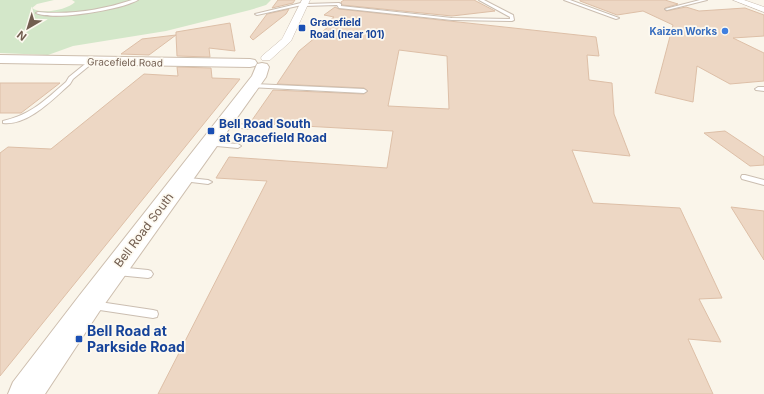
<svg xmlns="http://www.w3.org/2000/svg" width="764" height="394" viewBox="0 0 764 394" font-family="Inter,sans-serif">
<rect width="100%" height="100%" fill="#faf5ea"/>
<path fill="#d3e7c9" d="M 0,0 L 54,0 L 37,4 L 32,8 C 41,15 67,10 75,2 L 72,0 L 271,0 L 266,5 L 250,10 L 166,31 L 73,46 L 48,55 L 0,53 Z"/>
<path fill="#edd7c4" stroke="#ddbfa7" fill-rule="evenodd" d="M 278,0 L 295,0 L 293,3 L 272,8 Z
M 344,0 L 474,0 L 495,11 L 452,16 L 342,5 L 341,2 Z
M 580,0 L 665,0 L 678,4 L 665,8 L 664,9 L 666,11 L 686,7 L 699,11 L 745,8 L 764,15 L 764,36 L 733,38 L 764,53 L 764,81 L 730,84 L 697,66 L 693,102 L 655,93 L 673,25 L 643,11 L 617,15 L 580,1 Z
M 335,7 L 339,9 L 596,37 L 599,56 L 587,55 L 589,80 L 612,83 L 614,114 L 630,156 L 572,150 L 593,203 L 680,208 L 722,298 L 699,299 L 721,342 L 688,339 L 713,394 L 158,394 L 267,181 L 216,178 L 229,157 L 387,168 L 393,131 L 250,123 L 273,90 L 364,94 L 368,91 L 364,88 L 277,84 L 299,51 L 328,27 L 321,26 L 334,17 L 324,15 ZM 399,50 L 447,56 L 449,109 L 388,106 Z
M 289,9 L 286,14 L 253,40 L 250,37 L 267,14 Z
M 230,23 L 235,51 L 209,48 L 210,57 L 177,56 L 176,35 L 149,55 L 121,54 L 142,39 L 176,35 L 176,32 Z
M 177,67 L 211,68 L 212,78 L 240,79 L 0,376 L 0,153 L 8,147 L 51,149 L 144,74 L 178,76 Z
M 0,83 L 60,83 L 21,113 L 0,113 Z
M 725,131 L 764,157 L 764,165 L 750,166 L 704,133 Z
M 731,207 L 764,211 L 764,260 Z"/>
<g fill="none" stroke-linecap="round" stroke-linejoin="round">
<defs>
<path id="service" d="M 132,0 L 138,0 C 120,10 54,21 36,13 L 38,12 C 70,15 102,10 132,0 Z
M 479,0 L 484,0 L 513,15 L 514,20 L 512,21 L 452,20 L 339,8 L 337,5 L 304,6 L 302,5 L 257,15 L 255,14 L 305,2 L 306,4 L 339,3 L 341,4 L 341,6 L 452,18 L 510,19 L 510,17 Z
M 564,0 L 570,0 L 619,18 L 616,19 Z
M 700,0 L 707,0 L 667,10 L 665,9 Z
M 90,60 L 95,61 L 73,79 L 70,84 C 53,99 28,126 3,123 L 3,121 C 32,114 44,101 66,82 L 69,77 Z
M 252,84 L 364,89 L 367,91 L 364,93 L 250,87 L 249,86 Z
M 758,87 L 764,87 L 764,91 L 756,90 L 755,89 Z
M 223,123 L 251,125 L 254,127 L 251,129 L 221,126 L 220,125 Z
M 208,142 L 238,144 L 241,146 L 238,148 L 206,145 L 205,144 L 206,143 Z
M 742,175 L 745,175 L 764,180 L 764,185 L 742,179 L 741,177 Z
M 180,177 L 208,180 L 212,182 L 208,184 L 183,181 L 180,181 L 179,179 Z
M 117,267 L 148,270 L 151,271 L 153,274 L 151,277 L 148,278 L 117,275 L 114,274 L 112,271 L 114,268 Z
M 93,301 L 153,310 L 157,311 L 158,314 L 157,317 L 153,318 L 93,309 L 89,308 L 88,305 L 89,302 Z"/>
<path id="minor" d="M 302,0 L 310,0 L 291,41 L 270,60 L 262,60 L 261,58 L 262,56 L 282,39 Z
M 733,0 L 744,0 L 764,7 L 764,12 Z"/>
<path id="secondary" d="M 0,55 L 250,59 L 255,60 L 257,63 L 255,66 L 250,67 L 0,63 Z
M 262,63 L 267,64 L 269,67 L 266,77 L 99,312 L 45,394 L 8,394 L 13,382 L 79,296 L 252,76 L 257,64 Z"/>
</defs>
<use href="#service" stroke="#cbbeb1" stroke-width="2"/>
<use href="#minor" stroke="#cbbeb1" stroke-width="1"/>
<use href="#secondary" stroke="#cdbeae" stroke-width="2"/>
<use href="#service" fill="#fff" fill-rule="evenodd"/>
<use href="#minor" fill="#fff" fill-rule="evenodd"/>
<use href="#secondary" fill="#fff" fill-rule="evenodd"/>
</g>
<g fill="#1a4fb4" stroke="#fdf9f0" stroke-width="1.5">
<rect x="298" y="24" width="8" height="8" rx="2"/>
<rect x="207" y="127" width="8" height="8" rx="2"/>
<rect x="75" y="335" width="8" height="8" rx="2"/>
</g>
<circle fill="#3f7fe0" stroke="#fdf9f0" stroke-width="1.5" cx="725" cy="31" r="4"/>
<g text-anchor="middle" stroke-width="3.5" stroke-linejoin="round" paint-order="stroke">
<g font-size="10" font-weight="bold" fill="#164399" stroke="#fdf9f0" text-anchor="start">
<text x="310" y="26">Gracefield<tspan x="310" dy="12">Road (near 101)</tspan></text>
</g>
<g font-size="10" font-weight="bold" fill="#366cbe" stroke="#fdf9f0" text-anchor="end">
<text x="717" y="35">Kaizen Works</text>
</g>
<g font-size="10" fill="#725e50" stroke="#fdf9f0">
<text transform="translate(125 62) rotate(1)" y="4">Gracefield Road</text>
</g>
<g font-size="12" font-weight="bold" fill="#164399" stroke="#fdf9f0" text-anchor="start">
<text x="219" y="128">Bell Road South<tspan x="219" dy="14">at Gracefield Road</tspan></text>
</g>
<g font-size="12" fill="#725e50" stroke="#fdf9f0">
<text transform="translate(144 230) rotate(-53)" y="4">Bell Road South</text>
</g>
<g font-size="14" font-weight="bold" fill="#164399" stroke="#fdf9f0" text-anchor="start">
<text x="87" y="336">Bell Road at<tspan x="87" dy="16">Parkside Road</tspan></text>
</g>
</g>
<g transform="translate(28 28) rotate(218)" stroke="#fdf9f0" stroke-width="3" paint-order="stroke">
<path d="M0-3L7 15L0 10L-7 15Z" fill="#725e50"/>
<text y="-6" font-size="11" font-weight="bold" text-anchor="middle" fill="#725e50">N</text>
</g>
</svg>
